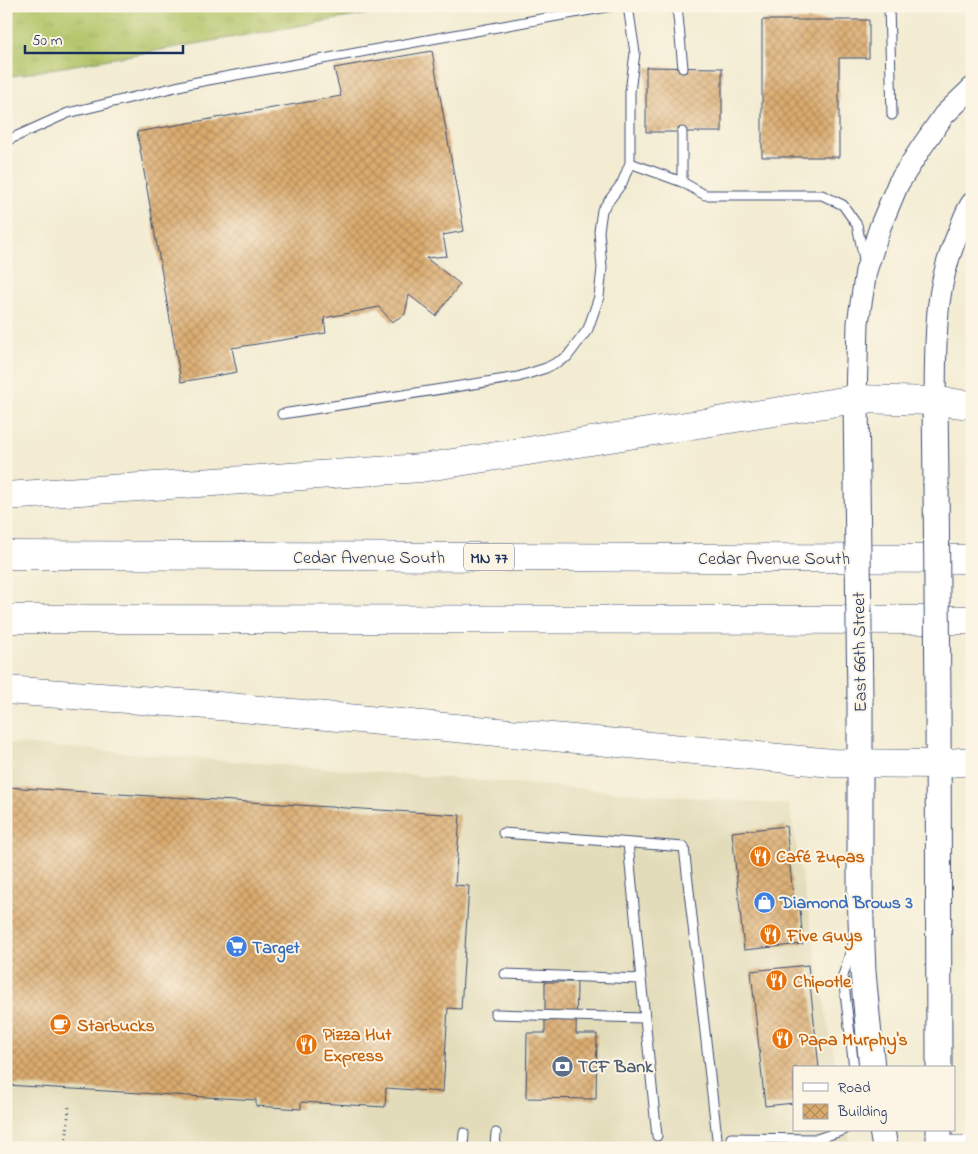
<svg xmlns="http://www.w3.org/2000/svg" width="978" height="1154" viewBox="0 0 978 1154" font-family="'Indie Flower',sans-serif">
<defs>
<pattern id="grass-tufts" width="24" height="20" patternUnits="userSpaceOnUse" patternTransform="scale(1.25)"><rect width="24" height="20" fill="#b3c66a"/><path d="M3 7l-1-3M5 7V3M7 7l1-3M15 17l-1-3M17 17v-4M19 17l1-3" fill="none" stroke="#99aa5e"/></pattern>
<pattern id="building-cross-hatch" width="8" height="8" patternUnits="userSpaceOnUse" patternTransform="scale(1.25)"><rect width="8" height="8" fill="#dbab6d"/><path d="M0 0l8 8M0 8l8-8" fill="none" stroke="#b18c5d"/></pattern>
</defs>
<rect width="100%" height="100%" fill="#fcf5e5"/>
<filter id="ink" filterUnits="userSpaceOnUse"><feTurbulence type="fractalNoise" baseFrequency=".02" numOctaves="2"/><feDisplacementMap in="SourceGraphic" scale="10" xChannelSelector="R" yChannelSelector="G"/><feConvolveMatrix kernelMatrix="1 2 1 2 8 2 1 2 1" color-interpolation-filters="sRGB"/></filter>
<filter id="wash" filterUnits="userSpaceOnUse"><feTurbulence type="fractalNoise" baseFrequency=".0096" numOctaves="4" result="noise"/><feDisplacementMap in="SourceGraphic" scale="20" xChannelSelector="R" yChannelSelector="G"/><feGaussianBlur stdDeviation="1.12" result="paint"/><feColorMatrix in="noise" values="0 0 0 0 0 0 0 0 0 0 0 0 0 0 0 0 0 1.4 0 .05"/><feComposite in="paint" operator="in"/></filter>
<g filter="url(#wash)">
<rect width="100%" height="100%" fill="#f3ecd3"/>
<path fill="#e2dcba" d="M 6,743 L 789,805 L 836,1068 L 794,1068 L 794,1130 L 848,1130 L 851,1148 L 6,1148 Z"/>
<path fill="url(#grass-tufts)" stroke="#677a64" d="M 6,6 L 412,6 L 6,77 Z"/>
<g id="blocks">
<path fill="url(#building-cross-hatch)" d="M 762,20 L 869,20 L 869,58 L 839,58 L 839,157 L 762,157 Z
M 432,51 L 464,231 L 443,235 L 447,256 L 426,258 L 460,284 L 436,316 L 409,295 L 405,314 L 392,322 L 379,307 L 324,318 L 326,333 L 232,348 L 237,372 L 181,382 L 137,132 L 341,96 L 334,68 Z
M 646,67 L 722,68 L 722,132 L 646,132 Z
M 6,787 L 460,815 L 455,885 L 469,886 L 461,1009 L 448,1008 L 443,1092 L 386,1088 L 385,1107 L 301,1102 L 301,1109 L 256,1106 L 256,1100 L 6,1085 Z
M 786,826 L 794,906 L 800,909 L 803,944 L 744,950 L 732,832 Z
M 808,965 L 819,1068 L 794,1068 L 794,1103 L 765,1106 L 751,971 Z
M 545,982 L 577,982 L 576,1034 L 597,1034 L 596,1099 L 526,1098 L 527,1033 L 545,1033 Z"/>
</g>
</g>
<g filter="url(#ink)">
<use href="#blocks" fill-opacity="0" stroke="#3b4b70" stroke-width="1"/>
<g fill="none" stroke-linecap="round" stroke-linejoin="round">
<defs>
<path id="service" d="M 677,6 L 683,68
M 889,6 L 892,115
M 682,132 L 682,182 L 705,195 L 822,195 L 843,205 L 857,225 L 864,259
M 6,141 L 68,113 L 192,83 L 612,6
M 630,163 L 682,182
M 282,414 L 518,377 L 546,368 L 567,357 L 588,329 L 599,297 L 602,268 L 599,231 L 602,210 L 622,183 L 630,163 L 630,92 L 635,53 L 628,6
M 503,833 L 684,847 L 717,1138
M 628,843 L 641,979
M 853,943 L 843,976 L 854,1068
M 505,974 L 641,979 L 657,1136
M 495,1014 L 645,1018
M 731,1138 L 817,1139 L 844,1130
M 463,1148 L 464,1133
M 495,1148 L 496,1133"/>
<path id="minor" d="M 939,1145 L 972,1145"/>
<path id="tertiary" d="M 856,399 L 858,323 L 866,271 L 880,227 L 898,184 L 921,148 L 944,115 L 972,88
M 935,401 C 936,340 933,289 959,231 C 963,221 966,211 972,203"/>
<path id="secondary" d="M 856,399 L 857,481
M 935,401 L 936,483
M 938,698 L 939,1068
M 860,699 L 860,894 L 863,972 L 872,1068
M 882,1130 L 885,1148
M 939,1130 L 939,1148"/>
<path id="motorway" d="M 6,496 L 421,468 L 856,399 L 935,401 L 972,405
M 6,555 L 972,559
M 6,619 L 972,620
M 6,690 L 208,705 L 833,763 L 937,764 L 972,761"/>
</defs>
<use href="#service" stroke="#3b4b70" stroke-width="11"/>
<use href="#minor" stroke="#3b4b70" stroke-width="19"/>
<use href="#tertiary" stroke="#3b4b70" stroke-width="23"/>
<use href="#secondary" stroke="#3b4b70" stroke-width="27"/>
<use href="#motorway" stroke="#3b4b70" stroke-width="29"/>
<path stroke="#3b4b70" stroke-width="3" stroke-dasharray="1 4" stroke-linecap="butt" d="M 970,798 L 972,799
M 66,1148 L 69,1104"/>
<use href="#service" stroke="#fff" stroke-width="9"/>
<use href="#minor" stroke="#fff" stroke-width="18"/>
<use href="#tertiary" stroke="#fff" stroke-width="21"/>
<use href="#secondary" stroke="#fff" stroke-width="25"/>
<use href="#motorway" stroke="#fff" stroke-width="28"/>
<defs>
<path id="secondary-bridge" d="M 857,481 L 860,699
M 936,483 L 938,698"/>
</defs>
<use href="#secondary-bridge" stroke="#3b4b70" stroke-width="27" stroke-linecap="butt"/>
<use href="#secondary-bridge" stroke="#fff" stroke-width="25"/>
</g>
</g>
<defs>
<symbol id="restaurant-disc" viewBox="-11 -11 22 22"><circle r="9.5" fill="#e8710a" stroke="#fcf5e5"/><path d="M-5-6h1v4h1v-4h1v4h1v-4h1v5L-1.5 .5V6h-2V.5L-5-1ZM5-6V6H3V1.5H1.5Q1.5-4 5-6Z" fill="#fff"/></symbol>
<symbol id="shop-disc" viewBox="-11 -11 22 22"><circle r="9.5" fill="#3f7fe0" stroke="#fcf5e5"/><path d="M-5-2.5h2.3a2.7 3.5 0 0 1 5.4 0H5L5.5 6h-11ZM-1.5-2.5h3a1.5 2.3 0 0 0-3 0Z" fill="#fff"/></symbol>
<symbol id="supermarket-disc" viewBox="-11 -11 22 22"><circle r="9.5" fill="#3f7fe0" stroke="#fcf5e5"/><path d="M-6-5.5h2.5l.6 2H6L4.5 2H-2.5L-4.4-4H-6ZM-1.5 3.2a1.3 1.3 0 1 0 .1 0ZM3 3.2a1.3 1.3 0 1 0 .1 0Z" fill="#fff"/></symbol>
<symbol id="cafe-disc" viewBox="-11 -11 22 22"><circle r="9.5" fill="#e8710a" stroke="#fcf5e5"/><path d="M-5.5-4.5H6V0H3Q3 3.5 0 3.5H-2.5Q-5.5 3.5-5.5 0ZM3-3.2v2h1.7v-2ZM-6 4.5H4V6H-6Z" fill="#fff"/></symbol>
<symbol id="bank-disc" viewBox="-11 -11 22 22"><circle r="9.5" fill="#5c6f8a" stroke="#fcf5e5"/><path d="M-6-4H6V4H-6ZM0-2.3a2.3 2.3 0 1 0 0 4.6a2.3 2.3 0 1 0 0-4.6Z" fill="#fff"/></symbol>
</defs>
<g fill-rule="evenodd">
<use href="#restaurant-disc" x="748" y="844" width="25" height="25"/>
<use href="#shop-disc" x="752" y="890" width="25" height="25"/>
<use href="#restaurant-disc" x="758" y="922" width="25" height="25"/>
<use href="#supermarket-disc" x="224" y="934" width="25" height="25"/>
<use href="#restaurant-disc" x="764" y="968" width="25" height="25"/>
<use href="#cafe-disc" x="48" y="1012" width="25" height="25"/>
<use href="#restaurant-disc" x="770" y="1026" width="25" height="25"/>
<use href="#restaurant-disc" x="294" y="1032" width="25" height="25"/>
<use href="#bank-disc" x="550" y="1054" width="25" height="25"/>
</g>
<g text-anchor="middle" stroke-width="4" stroke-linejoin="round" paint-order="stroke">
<rect fill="#fcf5e5" stroke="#5e6a86" stroke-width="1" x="464" y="543.5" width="50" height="27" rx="4"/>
<g font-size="16" font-weight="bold" fill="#1b2f5e">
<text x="489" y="563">MN 77</text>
</g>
<g font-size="18" fill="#1b2f5e" stroke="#fcf5e5">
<text x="369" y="563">Cedar Avenue South</text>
<text x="774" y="564">Cedar Avenue South</text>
<text transform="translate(859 652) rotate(-91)" y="6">East 66th Street</text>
</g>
<g font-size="18" font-weight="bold" fill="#c56008" stroke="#fcf5e5" text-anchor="start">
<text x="776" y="862">Café Zupas</text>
<text x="787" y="941">Five Guys</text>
<text x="793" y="987">Chipotle</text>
<text x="77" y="1031">Starbucks</text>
<text x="323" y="1040">Pizza Hut<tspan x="323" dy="21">Express</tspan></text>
<text x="799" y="1045">Papa Murphy's</text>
</g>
<g font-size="18" font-weight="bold" fill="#366cbe" stroke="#fcf5e5" text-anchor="start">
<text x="780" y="908">Diamond Brows 3</text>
<text x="252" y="953">Target</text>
</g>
<g font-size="18" font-weight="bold" fill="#4e5e75" stroke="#fcf5e5" text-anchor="start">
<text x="578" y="1072">TCF Bank</text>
</g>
</g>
<rect width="978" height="1154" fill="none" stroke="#fcf5e5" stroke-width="25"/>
<rect x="793" y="1066" width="162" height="65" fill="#fcf5e5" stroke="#a2a6af"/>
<rect x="803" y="1083" width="25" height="8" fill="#ffffff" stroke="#a2a6af"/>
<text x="838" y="1092" font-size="15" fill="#1b2f5e">Road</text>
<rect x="803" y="1104" width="25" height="15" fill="url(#building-cross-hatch)" stroke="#a2a6af"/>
<text x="838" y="1116" font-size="15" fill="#1b2f5e">Building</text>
<path d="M25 45v8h158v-8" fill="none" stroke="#1b2f5e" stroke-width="2.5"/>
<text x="32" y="45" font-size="15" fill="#1b2f5e" stroke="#fcf5e5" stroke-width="4" paint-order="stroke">50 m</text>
</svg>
